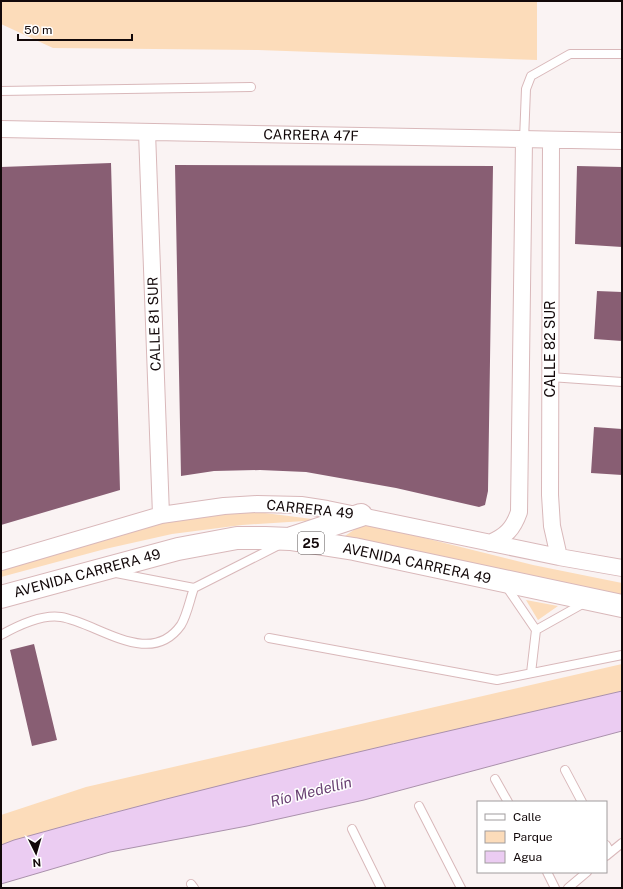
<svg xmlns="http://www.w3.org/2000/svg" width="623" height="889" viewBox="0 0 623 889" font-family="'Public Sans',sans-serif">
<rect width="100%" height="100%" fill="#faf3f3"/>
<path fill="#fcdcba" d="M 1,1 L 537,1 L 537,60 L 258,50 L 53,48 L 1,24 Z
M 257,512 L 320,520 L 242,525 L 172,534 L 105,549 L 1,577 L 1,569 L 150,523 L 206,515 Z
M 364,523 L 533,565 L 622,583 L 622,596 L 342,538 Z
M 526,600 L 558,606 L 538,620 Z
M 622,664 L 622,691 L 353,754 L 99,816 L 1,845 L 1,815 L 86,787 Z"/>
<path fill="#ebccf2" stroke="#aa91ac" d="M 622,691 L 622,731 L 364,800 L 247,826 L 110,852 L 1,884 L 1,845 L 14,840 C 215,783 419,738 622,691 Z"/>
<path fill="#885e73" d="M 111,163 L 120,490 L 1,525 L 1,167 Z
M 175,165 L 493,166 L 488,491 L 485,505 L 479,507 L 396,488 L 306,472 L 260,470 L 214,471 L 181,476 Z
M 577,166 L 622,167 L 622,247 L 575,244 Z
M 597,291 L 622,292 L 622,341 L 594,339 Z
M 594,427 L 622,429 L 622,475 L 591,473 Z
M 34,644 L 57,740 L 32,746 L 10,650 Z"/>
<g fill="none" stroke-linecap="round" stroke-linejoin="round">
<defs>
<path id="service" d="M 1,91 L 251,87
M 524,140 L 526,89 L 531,76 L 570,54 L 622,54
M 550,377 L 622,382
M 116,573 L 194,588 L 279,545
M 506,586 L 536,630 L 531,673
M 536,630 L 586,602
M 1,635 C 17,626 42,614 61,617 C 98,623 150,669 181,625 C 187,615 190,599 194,588
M 269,638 L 497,680 L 622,655
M 565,770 L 582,802
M 495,779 L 508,802
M 419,806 L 461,888
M 352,829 L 381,888
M 606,845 L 610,852
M 606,856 L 622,843
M 547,872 L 555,888
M 191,884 L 194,888
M 568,888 L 587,872"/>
<path id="minor" d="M 1,129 L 622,141
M 147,132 L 161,515
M 551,140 L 550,495 L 552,526 L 559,557
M 490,543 C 506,536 513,529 519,512 L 524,140
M 1,562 L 161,515 L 224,506 L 257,504 L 301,505 L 327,509 L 559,557 L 622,568"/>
<path id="trunk" d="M 292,538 L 361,515
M 1,597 L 178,549 L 237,538 L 265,538 L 290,539 L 354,549 L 622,606"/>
</defs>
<use href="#service" stroke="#d9b8ba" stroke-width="10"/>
<use href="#minor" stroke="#d9b8ba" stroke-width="18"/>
<use href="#trunk" stroke="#d9b8ba" stroke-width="24"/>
<use href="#service" stroke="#fff" stroke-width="8"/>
<use href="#minor" stroke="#fff" stroke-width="16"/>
<use href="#trunk" stroke="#fff" stroke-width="22"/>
</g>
<g text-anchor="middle" stroke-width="3" stroke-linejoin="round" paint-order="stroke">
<rect fill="#fff" stroke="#595253" stroke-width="1" x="298" y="532" width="26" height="22" rx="3"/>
<g font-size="13" font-weight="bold" fill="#120809">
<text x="311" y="548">25</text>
</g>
<g font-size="14" fill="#120809" stroke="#fff">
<text transform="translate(311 135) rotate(1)" y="5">CARRERA 47F</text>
<text transform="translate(154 324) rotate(-92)" y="5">CALLE 81 SUR</text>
<text transform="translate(550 349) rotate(-90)" y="5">CALLE 82 SUR</text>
<text transform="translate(310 509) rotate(6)" y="5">CARRERA 49</text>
<text transform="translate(417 563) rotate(12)" y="5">AVENIDA CARRERA 49</text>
<text transform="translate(87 573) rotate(-15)" y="5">AVENIDA CARRERA 49</text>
</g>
<g font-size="15" font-style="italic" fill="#6c4475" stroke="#fff">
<text transform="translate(311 792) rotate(-14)" y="5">Río Medellín</text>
</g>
</g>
<rect width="623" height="889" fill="none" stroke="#120809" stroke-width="4"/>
<rect x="477" y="801" width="130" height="72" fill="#ffffff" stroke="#a09c9d"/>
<rect x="485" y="814" width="20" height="6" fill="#ffffff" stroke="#a09c9d"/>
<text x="513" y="821" font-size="12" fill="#120809">Calle</text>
<rect x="485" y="831" width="20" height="12" fill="#fcdcba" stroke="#a09c9d"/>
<text x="513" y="841" font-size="12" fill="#120809">Parque</text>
<rect x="485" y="851" width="20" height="12" fill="#ebccf2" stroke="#a09c9d"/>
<text x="513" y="861" font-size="12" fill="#120809">Agua</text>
<g transform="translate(36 853) rotate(175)" stroke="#ffffff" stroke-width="3" paint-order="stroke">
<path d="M0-3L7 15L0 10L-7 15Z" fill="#120809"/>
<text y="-6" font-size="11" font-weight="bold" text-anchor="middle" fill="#120809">N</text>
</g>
<path d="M18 34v6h114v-6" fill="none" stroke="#120809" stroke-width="2"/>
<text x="24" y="34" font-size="12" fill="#120809" stroke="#ffffff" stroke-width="3" paint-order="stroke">50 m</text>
</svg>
